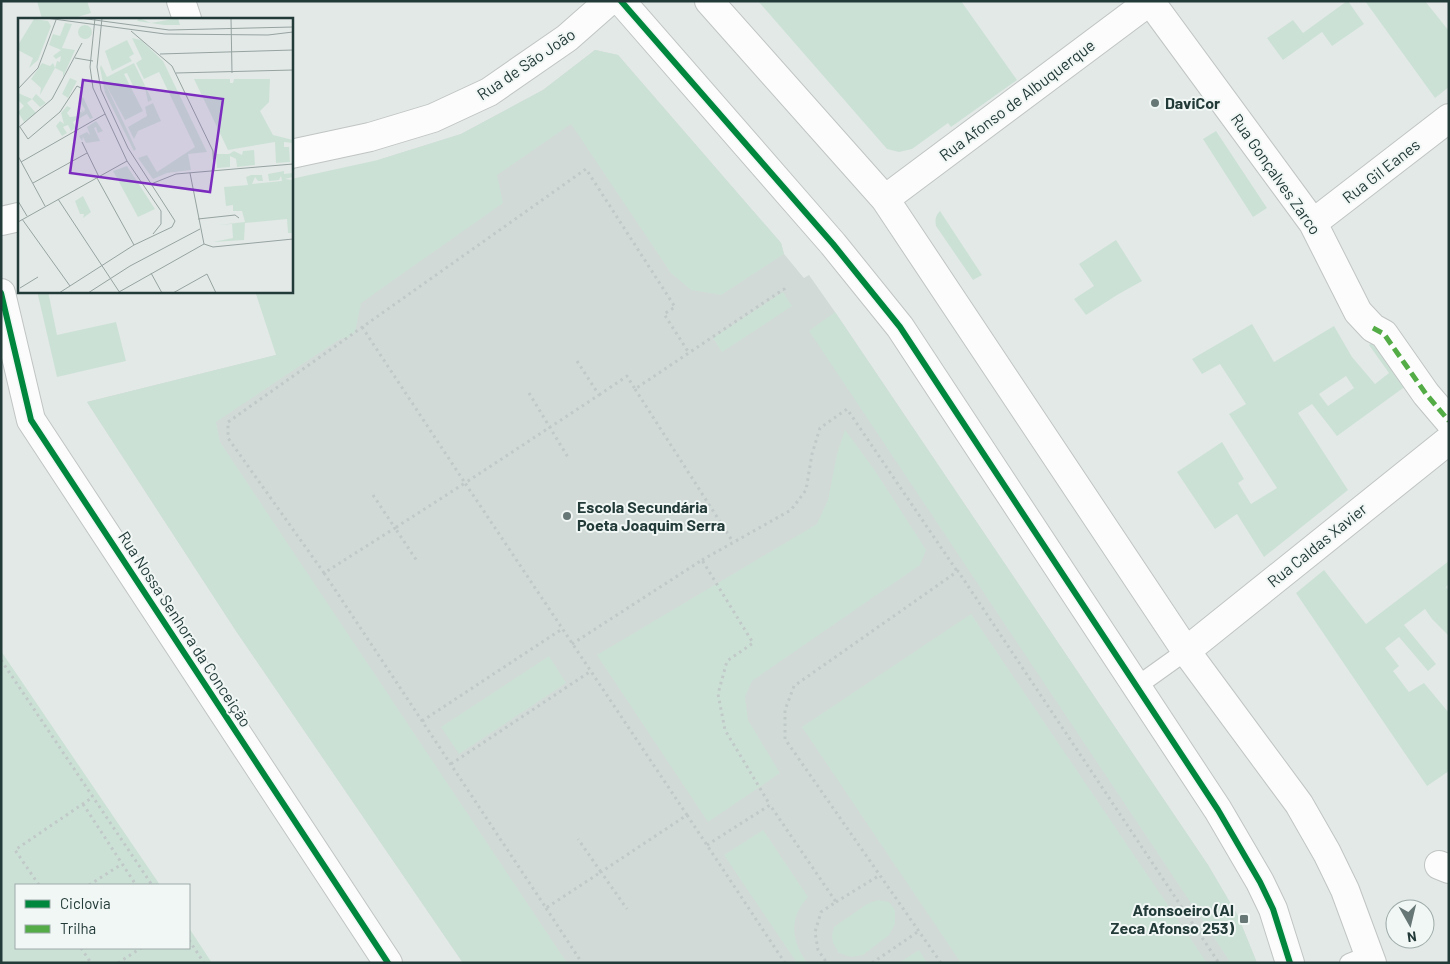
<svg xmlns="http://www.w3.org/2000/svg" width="1450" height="964" viewBox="0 0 1450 964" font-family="Barlow,sans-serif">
<rect width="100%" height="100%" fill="#e3e9e7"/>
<path fill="#d1dad7" d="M 595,50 L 618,55 L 781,243 L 784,254 L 803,277 L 804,278 L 809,275 L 835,312 L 1208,865 L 1238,916 L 1257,963 L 463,963 L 236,631 L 87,402 L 276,355 L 378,160 L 461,134 L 543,90 Z"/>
<path fill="#cce1d6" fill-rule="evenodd" d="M 37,1 L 87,1 L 91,13 L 71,19 L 42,19 Z
M 758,1 L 961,1 L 1017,80 L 951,127 L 948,123 L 912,149 L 899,152 L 887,149 Z
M 1347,1 L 1348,1 L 1364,24 L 1332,46 L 1322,32 L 1283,60 L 1267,38 L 1293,20 L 1303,33 Z
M 1365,1 L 1425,1 L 1449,31 L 1449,87 L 1435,98 Z
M 595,50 L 618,55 L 781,243 L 784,254 L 721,295 L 691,290 L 671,273 L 571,124 L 497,175 L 503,203 L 361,303 L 355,332 L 348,338 L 340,339 L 216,422 L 220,442 L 567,963 L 463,963 L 236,631 L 87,402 L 276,355 L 255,291 L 291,291 L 291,179 L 378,160 L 461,134 L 543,90 Z
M 1216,131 L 1267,208 L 1253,217 L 1203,139 Z
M 940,211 L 982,275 L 973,280 L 936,226 C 935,220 935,216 940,211 Z
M 1116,240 L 1142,281 L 1117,295 L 1086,315 L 1074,299 L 1094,286 L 1079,264 Z
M 37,291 L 48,291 L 57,335 L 116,322 L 126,361 L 57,377 Z
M 783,292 L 792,306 L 722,352 L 713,338 Z
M 835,312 L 1208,865 L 1238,916 L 1257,963 L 1226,963 L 1229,960 L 809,331 Z
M 1252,324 L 1274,362 L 1334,326 L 1352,357 L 1375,384 L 1389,373 L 1369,345 L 1376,339 L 1410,383 L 1337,436 L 1312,404 L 1298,413 L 1348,490 L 1264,557 L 1237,514 L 1215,529 L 1177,472 L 1222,442 L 1244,479 L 1238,483 L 1251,504 L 1277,488 L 1229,414 L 1246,404 L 1220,364 L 1202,374 L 1192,359 ZM 1346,376 L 1354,388 L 1328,406 L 1319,394 Z
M 845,430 L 874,469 L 926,550 L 920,565 L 752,681 L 745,697 L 748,720 L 780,773 L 708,822 L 597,655 L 817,524 L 828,500 L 837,454 Z
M 1449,561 L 1449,584 L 1446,587 L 1449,591 L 1449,636 L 1432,619 L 1425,609 L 1404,625 L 1436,664 L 1428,671 L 1399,637 L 1385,648 L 1399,666 L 1393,671 L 1409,692 L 1424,683 L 1449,713 L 1449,771 L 1427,786 L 1296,593 L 1324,570 L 1366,624 Z
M 971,614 L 1207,963 L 961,963 L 802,727 Z
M 1,651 L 160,885 L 16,885 L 16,948 L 189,948 L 189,928 L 212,963 L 1,963 Z
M 549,656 L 566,683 L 459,754 L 441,727 Z
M 763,830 L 808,897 C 804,902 799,908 797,914 C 790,931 797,949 807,963 L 797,963 L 724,855 Z
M 878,900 L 889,902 L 895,910 L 895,924 L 889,935 L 863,955 L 851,957 L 839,953 L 833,943 L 832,936 L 834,927 L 867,904 Z
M 919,950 L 927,963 L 899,963 Z"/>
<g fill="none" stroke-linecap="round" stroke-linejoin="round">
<defs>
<path id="lane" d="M 1137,686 L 1186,651
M 1349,963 L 1369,955"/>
<path id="street" d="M 181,1 L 187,19
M 621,1 L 833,244 L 900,327 L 1218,810 L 1260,882 L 1273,909 L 1290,963
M 709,1 L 885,199 L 1186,651 L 1299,804 L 1327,853 L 1345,890 L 1372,963
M 1150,1 L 1313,223 L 1358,312 L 1373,328 L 1384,334 L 1426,394 L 1449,421
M 291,154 L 370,137 L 433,118 L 489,92 L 567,38 L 609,1
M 885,199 L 1150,1
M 1,221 L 19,217
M 1313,223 L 1449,118
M 1,293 L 31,420 L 388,963
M 1186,651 L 1449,440
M 1439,865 L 1449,869"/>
</defs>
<use href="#lane" stroke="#c0c5c4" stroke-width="20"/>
<use href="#street" stroke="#c0c5c4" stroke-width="30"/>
<path stroke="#c0c9c8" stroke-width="3" stroke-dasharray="2.5 4" stroke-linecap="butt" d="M 362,327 L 465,483 L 395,528 L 417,561
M 577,361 L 599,395 L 465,483 L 687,815 L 601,872 L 627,909
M 635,389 L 733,542
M 529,393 L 569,459
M 599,395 L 627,376 L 635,389 L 784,289 L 785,291
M 373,495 L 395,528 L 324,573 L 228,438 L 228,422 L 586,169 L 675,307 L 664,314 L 689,353
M 702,560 L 791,510 L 806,490 L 812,454 L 820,428 L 847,409 L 957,571
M 324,573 L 546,908 L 601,872 L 578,839
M 572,644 L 702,560 L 753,643 L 727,661 L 718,694 L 725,730 L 770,805
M 1,660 L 152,885
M 422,721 L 562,629
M 451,764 L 591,671
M 83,804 L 136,885
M 687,815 L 785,963
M 707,845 L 770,805 L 836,902 L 821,912 L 815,932 L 818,950 L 827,963
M 39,885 L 15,850 L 93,797
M 89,885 L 122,864
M 836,902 L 880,875
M 546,908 L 582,963
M 189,940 L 204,963
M 81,948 L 91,963
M 118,963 L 141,948
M 872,963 L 919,931
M 941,963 L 785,739 L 785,710 L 794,686 L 958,571 L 1219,963"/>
<use href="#lane" stroke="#fbfcfb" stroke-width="18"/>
<use href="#street" stroke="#fbfcfb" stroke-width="28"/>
<path stroke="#53ac46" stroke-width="5" stroke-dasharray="10 5" stroke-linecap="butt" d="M 1373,328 L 1384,334 L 1426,394 L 1449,421"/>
<defs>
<path id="cycleway" d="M 621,1 L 833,244 L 900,327 L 1218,810 L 1260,882 L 1273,909 L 1290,963
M 1,293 L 31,420 L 388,963"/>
</defs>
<use href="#cycleway" stroke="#f1f7f5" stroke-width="9"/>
<use href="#cycleway" stroke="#00873e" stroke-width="6"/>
</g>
<g fill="#667775" stroke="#f1f7f5" stroke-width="2">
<circle cx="1155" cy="103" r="5"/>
<circle cx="567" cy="516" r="5"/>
<rect x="1239" y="914" width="10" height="10" rx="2.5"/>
</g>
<g text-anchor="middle" stroke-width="4" stroke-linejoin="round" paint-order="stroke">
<g font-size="16" fill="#223a38" stroke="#f1f7f5">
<text transform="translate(526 64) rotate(-34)" y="6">Rua de São João</text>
<text transform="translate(1017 100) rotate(-37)" y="6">Rua Afonso de Albuquerque</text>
<text transform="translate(1381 171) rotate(-38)" y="6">Rua Gil Eanes</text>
<text transform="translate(1276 174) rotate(55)" y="6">Rua Gonçalves Zarco</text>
<text transform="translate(1317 545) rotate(-39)" y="6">Rua Caldas Xavier</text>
<text transform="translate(185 629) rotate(57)" y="6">Rua Nossa Senhora da Conceição</text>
</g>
<g font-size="16" font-weight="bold" fill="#223a38" stroke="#f1f7f5" text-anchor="start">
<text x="1165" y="109">DaviCor</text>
<text x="577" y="513">Escola Secundária<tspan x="577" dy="18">Poeta Joaquim Serra</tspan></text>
<text x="1234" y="916" text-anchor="end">Afonsoeiro (Al<tspan x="1234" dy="18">Zeca Afonso 253)</tspan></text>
</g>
</g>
<g transform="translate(18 18)">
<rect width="275" height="275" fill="#e3e9e7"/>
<path d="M 121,0 L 133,5 L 160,0 L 162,7 L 146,7 L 119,3 ZM 16,1 L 30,3 L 33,8 L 20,42 L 11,50 L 15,40 L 0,32 L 0,27 ZM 47,5 L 54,6 L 44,30 L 57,32 L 45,59 L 45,54 L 37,50 L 22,77 L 23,70 L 13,61 L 24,45 L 32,48 L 35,45 L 37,50 L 39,43 L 42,44 L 43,38 L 38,41 L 35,38 L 43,32 L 31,27 L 35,16 L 42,18 ZM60 14a7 7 0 1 1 14 0a7 7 0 1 1-14 0ZM 114,20 L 123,22 L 145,43 L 189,134 L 170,136 L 173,152 L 149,155 L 135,161 L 120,140 L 129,137 L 139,154 L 177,129 L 141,54 L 126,61 L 118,45 L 124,41 ZM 109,22 L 116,36 L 111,39 L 114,43 L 94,53 L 87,33 ZM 116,45 L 134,82 L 130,84 L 127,70 L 116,70 L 109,55 L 106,56 L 125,93 L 107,102 L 87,65 L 118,131 L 116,133 L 87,75 L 82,50 L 83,47 L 89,59 ZM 52,60 L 59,63 L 50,80 L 44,76 ZM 176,61 L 212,61 L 212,65 L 215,65 L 216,61 L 252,61 L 251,84 L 242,93 L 255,117 L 275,122 L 275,125 L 266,124 L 266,129 L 271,129 L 272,144 L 258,145 L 257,124 L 210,132 ZM 0,75 L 14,81 L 18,76 L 28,85 L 22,89 L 14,81 L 9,85 L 18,95 L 6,104 L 0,94 L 6,88 L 0,82 ZM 65,79 L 75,100 L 72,101 L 69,96 L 55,104 L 58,110 L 53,113 L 50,107 L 45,109 L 49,115 L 44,118 L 38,108 L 42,103 L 46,106 L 43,95 L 49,88 L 53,90 L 49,95 L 52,99 L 60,98 L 61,93 L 65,95 L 63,91 L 66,94 L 67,91 L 61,83 ZM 135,85 L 143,103 L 120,113 L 116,121 L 110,109 L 129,98 L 127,89 ZM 78,103 L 85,113 L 80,115 L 78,109 L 76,110 L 82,123 L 68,125 L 65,119 L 64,123 L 61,118 L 69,114 L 72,117 L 69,109 ZM 236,132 L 237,147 L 219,149 L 218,141 L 212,138 L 212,149 L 199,150 L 198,136 L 211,136 L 216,133 L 224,137 L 225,133 ZM 109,148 L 137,191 L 120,199 L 95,153 ZM 266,153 L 266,156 L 275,155 L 275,159 L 267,161 L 275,162 L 275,215 L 270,215 L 269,201 L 227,205 L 226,222 L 195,224 L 215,220 L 214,206 L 200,207 L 227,204 L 224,193 L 215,193 L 215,187 L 208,188 L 206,169 L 230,167 L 228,159 L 233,157 L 244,157 L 245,163 L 240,163 L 237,159 L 234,166 L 264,163 L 263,158 L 261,162 L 251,163 L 250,156 ZM 65,178 L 73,194 L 65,200 L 66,196 L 62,196 L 57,183 Z" fill="#cce1d6"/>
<path fill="none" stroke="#96a3a1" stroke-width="1" d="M 28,0 L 147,16 L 250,17 L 275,14M 62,0 L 151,12 L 275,9M 77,0 L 72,49 L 75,70 L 109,143 L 143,193 L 143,206 L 135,216M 213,0 L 214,55M 113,13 L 154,48 L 195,133 L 196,153M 142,36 L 275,32M 57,40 L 75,43M 158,55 L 275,52M 0,71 L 20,50 L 38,2M 2,109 L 10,121 L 42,94 L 59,68 L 65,71M 0,110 L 34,81 L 64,25M 64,124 L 81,159M 0,138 L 27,188M 3,144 L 87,96M 172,155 L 186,226M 79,160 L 116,227M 15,165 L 69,135M 133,166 L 158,156 L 275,146M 40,181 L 102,275M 0,183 L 9,198M 4,201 L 52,268M 180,201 L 217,197 L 221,200M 0,204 L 109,143M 186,226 L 195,229 L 275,221M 133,255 L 144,275M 2,270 L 20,259M 101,274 L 186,226M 41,275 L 116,227 L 154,209 L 157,203 L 110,130 L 83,72 L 79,49 L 84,0M 70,275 L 112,248 L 182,211M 155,275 L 189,256 L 198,275"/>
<path fill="#7b2cbf" fill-opacity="0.15" stroke="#7b2cbf" stroke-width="2.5" d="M 65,62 L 205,81 L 192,174 L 52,155 Z"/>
<rect width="275" height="275" fill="none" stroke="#223a38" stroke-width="2.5"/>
</g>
<rect width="1450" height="964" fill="none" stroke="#223a38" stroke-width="5"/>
<rect x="15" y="884" width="175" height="65" fill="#f1f7f5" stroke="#9eaba9"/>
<rect x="25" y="900" width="25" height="8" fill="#00873e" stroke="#9eaba9"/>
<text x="60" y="909" font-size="15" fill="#223a38">Ciclovia</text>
<rect x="25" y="925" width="25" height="8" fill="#53ac46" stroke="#9eaba9"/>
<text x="60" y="934" font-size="15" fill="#223a38">Trilha</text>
<g transform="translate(1410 924) rotate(172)"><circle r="24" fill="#f1f7f5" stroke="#9eaba9"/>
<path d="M0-4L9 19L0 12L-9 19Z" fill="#667775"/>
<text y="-8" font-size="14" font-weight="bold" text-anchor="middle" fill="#223a38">N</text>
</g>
</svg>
